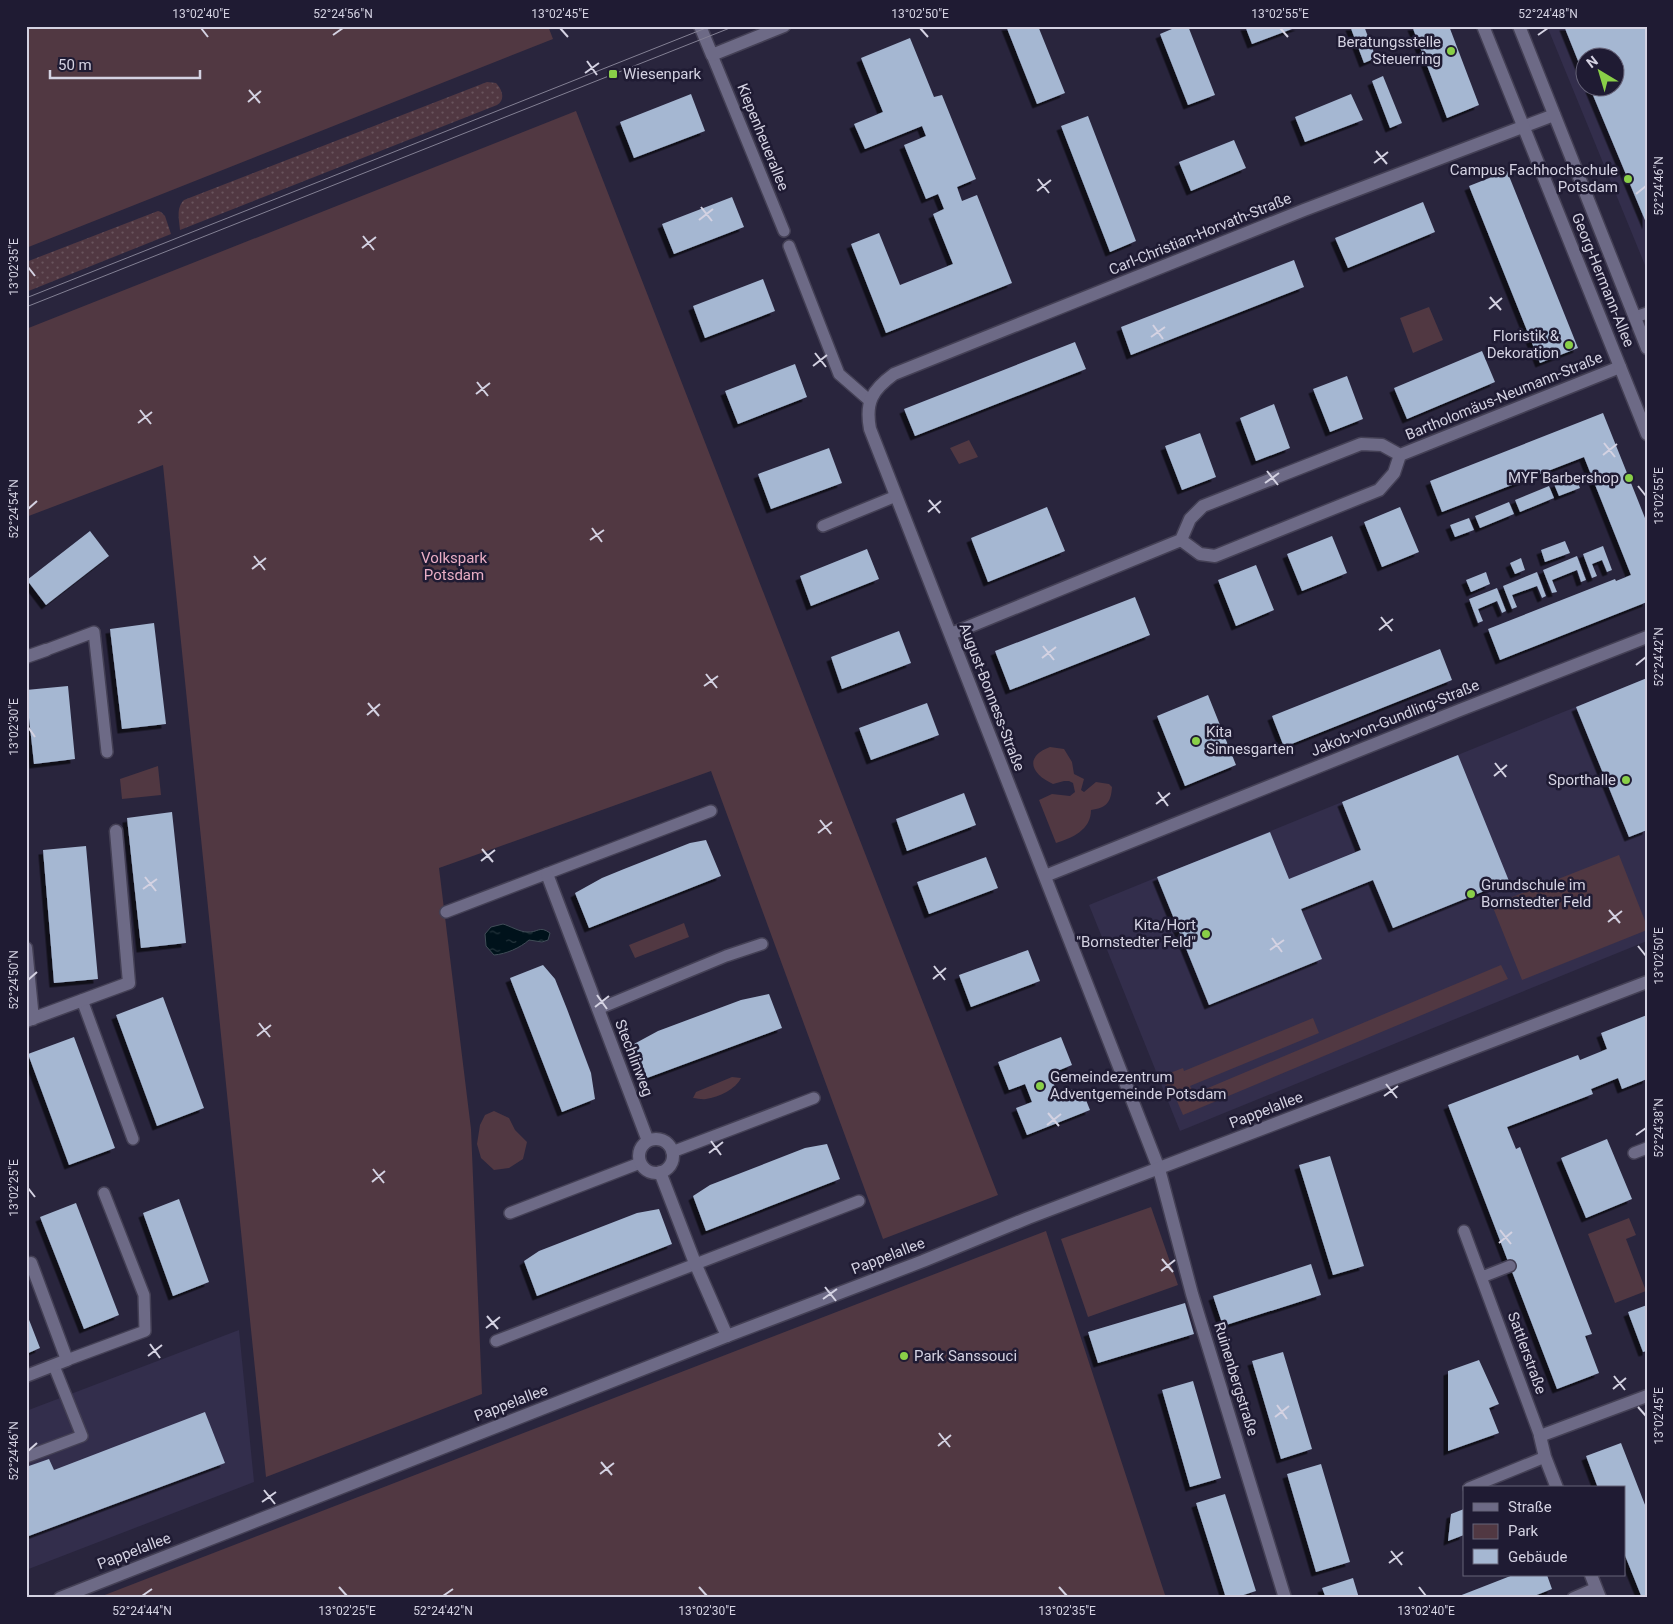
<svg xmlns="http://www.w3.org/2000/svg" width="1673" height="1624" viewBox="0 0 1673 1624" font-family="Roboto,sans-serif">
<defs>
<pattern id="grass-dots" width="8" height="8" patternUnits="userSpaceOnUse" patternTransform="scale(1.25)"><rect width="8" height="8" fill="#513842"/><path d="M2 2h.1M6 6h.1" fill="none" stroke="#69545d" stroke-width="1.8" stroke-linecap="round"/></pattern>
<pattern id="water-ripples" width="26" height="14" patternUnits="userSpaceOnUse" patternTransform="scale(1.25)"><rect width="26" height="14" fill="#00121b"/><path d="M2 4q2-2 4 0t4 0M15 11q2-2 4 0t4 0" fill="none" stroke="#24343c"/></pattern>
<filter id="shadow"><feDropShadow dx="-4.5" dy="4.5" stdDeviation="0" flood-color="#0009"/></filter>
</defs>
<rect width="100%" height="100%" fill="#29253d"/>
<path fill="#332e4c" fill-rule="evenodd" d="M 1547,26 L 1647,26 L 1647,270 ZM 1586,58 L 1616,58 L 1616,88 L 1586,88 Z
M 1647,678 L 1647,941 L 1180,1131 L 1089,905 Z
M 239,1330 L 254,1482 L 26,1570 L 26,1411 Z"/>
<path fill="url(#grass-dots)" d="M 487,82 L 496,83 C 502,89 506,100 497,105 L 180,230 C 179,219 176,208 184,200 Z
M 158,211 L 161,212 L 165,216 L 171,234 L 26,292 L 26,262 Z"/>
<path fill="#513842" d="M 26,26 L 548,26 L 553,39 L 26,248 Z
M 576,111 L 998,1195 L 883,1239 L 711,771 L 439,868 L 471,1129 L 482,1394 L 266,1477 L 163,465 L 26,517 L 26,329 Z
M 1429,307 L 1443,340 L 1413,353 L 1400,318 Z
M 969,440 L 978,457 L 959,464 L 950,448 Z
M 1050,747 L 1064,749 L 1072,762 L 1074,774 L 1084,779 L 1081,790 L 1084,792 L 1096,782 L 1109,784 L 1112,787 C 1111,803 1106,808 1091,810 C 1091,830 1072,838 1056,843 L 1039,800 L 1052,794 L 1070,796 L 1075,792 L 1073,783 L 1069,781 L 1064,781 L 1053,784 C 1032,775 1023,757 1050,747 Z
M 158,766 L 161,795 L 122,799 L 120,779 Z
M 1619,855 L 1647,926 L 1647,930 L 1522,980 L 1492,905 Z
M 684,923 L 689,937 L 635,958 L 629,945 Z
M 1501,965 L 1508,979 L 1183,1115 L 1177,1101 Z
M 1313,1018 L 1319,1033 L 1190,1086 L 1192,1090 L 1171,1098 L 1162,1076 L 1183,1068 L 1184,1071 Z
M 732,1077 L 741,1078 C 736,1089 719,1097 706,1099 C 702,1100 697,1098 693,1098 L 696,1092 Z
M 494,1111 L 509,1118 L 515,1130 L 527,1142 L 523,1159 L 509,1168 L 494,1170 L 481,1158 L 477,1144 L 480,1125 L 485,1115 Z
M 1151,1207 L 1178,1285 L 1088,1317 L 1061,1239 Z
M 1629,1218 L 1636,1235 L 1626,1239 L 1646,1291 L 1615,1303 L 1588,1234 Z
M 1046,1231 L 1166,1598 L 97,1598 Z"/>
<path fill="url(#water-ripples)" stroke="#404c57" d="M 503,924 C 510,926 520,932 527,932 C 538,933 539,925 550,933 L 548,940 L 542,942 L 529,940 C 520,948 506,954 494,955 L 486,946 L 485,934 L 491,927 Z"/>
<path fill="#a5b7d2" filter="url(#shadow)" d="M 1006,26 L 1038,26 L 1065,93 L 1037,104 Z
M 1179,26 L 1188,26 L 1215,95 L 1188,105 L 1160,34 Z
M 1245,26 L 1300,26 L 1252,44 Z
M 1350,26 L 1364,26 L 1376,58 L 1364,63 Z
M 1412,26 L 1449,26 L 1479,105 L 1447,118 Z
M 1564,26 L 1647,26 L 1647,86 L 1645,87 L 1647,92 L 1647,225 L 1590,88 L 1616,88 L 1616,58 L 1586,58 L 1585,78 Z
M 910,38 L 934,97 L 942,95 L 976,179 L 957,187 L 962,201 L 977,195 L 1012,283 L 886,333 L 851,244 L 879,233 L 900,285 L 953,264 L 933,214 L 944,209 L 938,194 L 926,199 L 904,145 L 926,136 L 922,126 L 865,149 L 854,124 L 883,112 L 861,58 Z
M 1383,76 L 1402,123 L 1390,128 L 1372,81 Z
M 691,94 L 705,131 L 634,158 L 620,122 Z
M 1351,94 L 1363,120 L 1305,142 L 1295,117 Z
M 1088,116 L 1136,241 L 1110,252 L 1061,126 Z
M 1234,140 L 1246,168 L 1191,191 L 1179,162 Z
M 1507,171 L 1578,348 L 1540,363 L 1469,186 Z
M 732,197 L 744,227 L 674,254 L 662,224 Z
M 1423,202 L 1435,232 L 1348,268 L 1335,238 Z
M 1294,260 L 1304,287 L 1131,355 L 1121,327 Z
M 763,279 L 775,311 L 705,338 L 693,306 Z
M 1075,342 L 1086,369 L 915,436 L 904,409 Z
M 1482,351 L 1495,382 L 1407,419 L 1394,388 Z
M 795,364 L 807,397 L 738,424 L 725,391 Z
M 1347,376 L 1363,419 L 1330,432 L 1313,389 Z
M 1274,404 L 1290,448 L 1256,461 L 1240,418 Z
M 1603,413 L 1647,523 L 1647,602 L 1500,660 L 1488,629 L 1615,579 L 1616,581 L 1631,575 L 1584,457 L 1442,512 L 1430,481 Z
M 1200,433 L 1216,477 L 1182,490 L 1165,446 Z
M 829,448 L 842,483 L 771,509 L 758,474 Z
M 1575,476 L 1580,488 L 1559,496 L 1554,484 Z
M 1549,486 L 1554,498 L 1520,512 L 1515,500 Z
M 1509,502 L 1514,514 L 1480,528 L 1475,516 Z
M 1047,507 L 1065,551 L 988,582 L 971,538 Z
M 1400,507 L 1419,552 L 1382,567 L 1364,522 Z
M 1469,518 L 1474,530 L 1455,537 L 1450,525 Z
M 90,531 L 109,556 L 46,605 L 27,580 Z
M 1332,536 L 1347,573 L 1302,591 L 1287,554 Z
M 1565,541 L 1570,553 L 1545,562 L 1541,550 Z
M 1603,546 L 1612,570 L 1607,572 L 1602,560 L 1592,564 L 1597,576 L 1592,578 L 1583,554 Z
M 867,549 L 879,579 L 811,606 L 800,576 Z
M 1577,556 L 1586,580 L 1581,582 L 1577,570 L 1552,580 L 1557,592 L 1552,593 L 1543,570 Z
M 1521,558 L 1525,570 L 1515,574 L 1510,563 Z
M 1256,565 L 1274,610 L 1236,626 L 1218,580 Z
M 1486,572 L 1490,584 L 1471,592 L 1466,580 Z
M 1537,572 L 1546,596 L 1542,598 L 1537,586 L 1512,595 L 1517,607 L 1512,609 L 1503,586 Z
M 1497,588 L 1506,611 L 1502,613 L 1497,601 L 1478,609 L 1483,621 L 1478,623 L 1469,599 Z
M 1135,597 L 1150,635 L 1010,690 L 995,651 Z
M 154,623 L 166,724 L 122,729 L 110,629 Z
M 899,631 L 911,663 L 842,689 L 831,657 Z
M 1440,649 L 1452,680 L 1284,747 L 1272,716 Z
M 1647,678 L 1647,830 L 1629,837 L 1576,707 Z
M 68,686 L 75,759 L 34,764 L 26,690 Z
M 1208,695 L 1236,765 L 1185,786 L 1157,716 Z
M 927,703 L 939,735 L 871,760 L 859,728 Z
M 1458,755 L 1509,881 L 1393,928 L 1373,880 L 1301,909 L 1322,959 L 1209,1005 L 1157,877 L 1270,832 L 1289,879 L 1361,850 L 1342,802 Z
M 964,793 L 976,825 L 907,851 L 896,819 Z
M 172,812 L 186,943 L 141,948 L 127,818 Z
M 706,840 L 721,876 L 589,928 L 575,893 L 602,878 L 624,869 L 690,843 Z
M 86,846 L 98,979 L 54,983 L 43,850 Z
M 986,857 L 998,888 L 929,914 L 917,882 Z
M 1028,950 L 1040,981 L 971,1007 L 959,975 Z
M 543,965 L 555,979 L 567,1009 L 591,1073 L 595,1099 L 562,1112 L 510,978 Z
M 769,994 L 782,1028 L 647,1078 L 634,1044 L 658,1031 L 741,1000 Z
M 163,997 L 204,1108 L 157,1126 L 116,1015 Z
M 1647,1015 L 1647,1079 L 1622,1089 L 1618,1078 L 1591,1089 L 1593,1094 L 1507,1127 L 1516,1149 L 1520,1147 L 1592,1334 L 1585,1336 L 1599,1373 L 1557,1389 L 1448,1105 L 1578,1055 L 1580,1060 L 1607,1049 L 1601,1033 Z
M 74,1037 L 115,1148 L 69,1165 L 28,1054 Z
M 1061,1037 L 1072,1065 L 1050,1074 L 1057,1092 L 1069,1089 L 1082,1090 L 1090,1110 L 1027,1135 L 1016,1108 L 1032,1102 L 1025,1084 L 1009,1090 L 998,1062 Z
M 1607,1139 L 1632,1199 L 1586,1218 L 1561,1158 Z
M 827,1144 L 840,1179 L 706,1231 L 693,1196 L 710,1185 L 805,1148 Z
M 1330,1156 L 1364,1266 L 1333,1275 L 1299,1165 Z
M 179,1199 L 209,1282 L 173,1296 L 143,1213 Z
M 76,1203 L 119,1315 L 84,1329 L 40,1217 Z
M 659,1209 L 672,1244 L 537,1296 L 524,1261 L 539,1251 L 637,1213 Z
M 1311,1264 L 1321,1295 L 1223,1326 L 1213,1296 Z
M 1185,1303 L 1194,1334 L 1098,1363 L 1088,1332 Z
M 1647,1305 L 1647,1351 L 1643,1352 L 1628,1312 Z
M 26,1312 L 40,1348 L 26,1354 Z
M 1283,1352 L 1312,1449 L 1281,1459 L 1252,1361 Z
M 1479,1360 L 1499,1404 L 1489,1408 L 1499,1433 L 1448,1451 L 1448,1371 Z
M 1193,1381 L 1221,1478 L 1190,1487 L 1162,1390 Z
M 205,1412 L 225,1463 L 26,1537 L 26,1467 L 49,1459 L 54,1470 Z
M 1621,1443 L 1647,1510 L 1647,1598 L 1642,1598 L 1624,1553 L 1624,1488 L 1598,1488 L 1586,1456 Z
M 1321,1464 L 1350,1562 L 1316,1572 L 1287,1474 Z
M 1225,1494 L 1256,1591 L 1234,1598 L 1226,1598 L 1196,1503 Z
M 1464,1509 L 1464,1535 L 1448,1541 L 1451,1514 Z
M 1513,1575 L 1547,1575 L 1552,1589 L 1529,1598 L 1454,1598 Z
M 1353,1578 L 1359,1598 L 1326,1598 L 1322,1588 Z"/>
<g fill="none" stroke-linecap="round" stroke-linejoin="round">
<defs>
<path id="service" d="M 712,55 L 784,231
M 789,246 L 839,374 L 870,401
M 1635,317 L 1647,313
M 823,526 L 896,496
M 46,650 L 94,632 L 107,752
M 446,912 L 711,811
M 82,1000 L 133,1139
M 598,1009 L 726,956 L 762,944
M 672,1152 L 814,1098
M 1634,1153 L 1647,1148
M 510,1213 L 640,1163
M 1464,1231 L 1540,1436
M 1482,1277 L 1510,1266
M 496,1341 L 859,1201
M 67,1360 L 145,1331 L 144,1295 L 104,1193
M 26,1457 L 82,1436 L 54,1366
M 1469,1488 L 1545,1457
M 1573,1598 L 1596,1588"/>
<path id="minor" d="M 700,26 L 712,55 L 784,26
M 1181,540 L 1200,554 L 1215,556 L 1379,490 L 1394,473 L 1400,455
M 951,634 L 1181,540 L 1190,519 L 1203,506 L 1361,444 L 1382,445 L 1400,455 L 1620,367
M 26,657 L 46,650
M 547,874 L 648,1141
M 1045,876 L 1460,710 L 1647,637
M 26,948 L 33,1019
M 26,1021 L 129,983 L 116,831
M639 1156a17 17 0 1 1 34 0a17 17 0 1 1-34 0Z
M 660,1172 L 695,1263 L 727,1336
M 26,1265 L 31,1263 L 67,1360 L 26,1376
M 1557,1488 L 1545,1457 L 1540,1436 L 1647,1396
M 1591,1575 L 1600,1598
M 1285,1598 L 1192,1294 L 1159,1169 L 870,429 C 865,402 872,390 894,374 L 1304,210 L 1554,115"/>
<path id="tertiary" d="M 1483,26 L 1647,434
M 1519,26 L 1647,348
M 60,1598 L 727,1336 L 923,1261 L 1028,1218 L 1647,982"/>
</defs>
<use href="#service" stroke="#444055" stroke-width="14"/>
<use href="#minor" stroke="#444055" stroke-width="15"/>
<use href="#tertiary" stroke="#444055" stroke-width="15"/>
<use href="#service" stroke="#6d6a86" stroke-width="11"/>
<use href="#minor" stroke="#6d6a86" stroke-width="12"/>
<use href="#tertiary" stroke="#6d6a86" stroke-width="12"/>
<path stroke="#838094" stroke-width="1" d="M 26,298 L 711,26
M 26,307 L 735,26"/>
</g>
<path fill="none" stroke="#d4d2e2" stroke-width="2" d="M 201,28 L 208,37M 560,28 L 568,37M 920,28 L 928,37M 1280,28 L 1288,37M 333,35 L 343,28M 1538,35 L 1548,28M 587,61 L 597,75M 585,73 L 599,63M 249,90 L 260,103M 248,102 L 261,91M 1376,151 L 1387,164M 1374,163 L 1388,152M 1038,179 L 1049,193M 1037,191 L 1051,180M 1636,194 L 1646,186M 701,207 L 712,221M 699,220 L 713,209M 363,236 L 374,250M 362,248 L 376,237M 28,267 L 35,276M 1490,297 L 1501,310M 1489,309 L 1502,298M 1153,325 L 1163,339M 1151,337 L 1165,327M 815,353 L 826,367M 813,366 L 827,355M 477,382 L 488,396M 476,394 L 490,383M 140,410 L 151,424M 138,423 L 152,412M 1604,443 L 1615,457M 1603,455 L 1617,444M 1267,471 L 1278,485M 1265,483 L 1279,473M 1638,486 L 1646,496M 929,500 L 940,513M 28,509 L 37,501M 928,512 L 941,501M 592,528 L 602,542M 590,540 L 604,530M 254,556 L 265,570M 252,569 L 266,558M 1381,617 L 1392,631M 1379,630 L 1393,619M 1043,646 L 1054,660M 1042,658 L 1056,647M 1636,665 L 1646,657M 706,674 L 717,688M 704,686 L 718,676M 368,703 L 379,716M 367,715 L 380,704M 28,727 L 35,737M 1495,763 L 1506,777M 1494,776 L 1507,765M 1158,792 L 1168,806M 1156,804 L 1170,793M 820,820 L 831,834M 818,833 L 832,822M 482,849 L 493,862M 481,861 L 495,850M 145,877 L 156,891M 143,889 L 157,879M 1609,910 L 1620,923M 1608,922 L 1622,911M 1272,938 L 1282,952M 1638,946 L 1646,956M 1270,950 L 1284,940M 934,966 L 945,980M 933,979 L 946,968M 28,980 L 37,972M 597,995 L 607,1009M 595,1007 L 609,996M 259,1023 L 270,1037M 257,1036 L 271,1025M 1386,1084 L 1397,1098M 1384,1096 L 1398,1086M 1048,1113 L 1059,1126M 1047,1125 L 1061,1114M 1636,1135 L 1646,1128M 711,1141 L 721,1155M 709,1153 L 723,1142M 373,1169 L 384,1183M 372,1182 L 385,1171M 28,1188 L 35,1197M 1500,1230 L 1511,1244M 1499,1243 L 1512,1232M 1162,1259 L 1173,1272M 1161,1271 L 1175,1260M 825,1287 L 836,1301M 823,1299 L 837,1289M 487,1316 L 498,1329M 486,1328 L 500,1317M 150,1344 L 160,1358M 148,1356 L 162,1345M 1614,1376 L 1625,1390M 1613,1389 L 1626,1378M 1277,1405 L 1287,1419M 1638,1407 L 1646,1416M 1275,1417 L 1289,1406M 939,1433 L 950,1447M 938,1446 L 951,1435M 28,1451 L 37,1443M 601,1462 L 612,1475M 600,1474 L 614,1463M 264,1490 L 275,1504M 262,1502 L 276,1492M 1391,1551 L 1402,1565M 1389,1563 L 1403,1552M 339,1587 L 347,1596M 699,1587 L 707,1596M 1059,1587 L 1067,1596M 1419,1587 L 1426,1596M 142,1596 L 152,1589M 443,1596 L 453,1589"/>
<g fill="#89cf48" stroke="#1f1b33" stroke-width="2">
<circle cx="1451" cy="51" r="5"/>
<rect x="608" y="69" width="10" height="10" rx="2.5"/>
<circle cx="1628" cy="179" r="5"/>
<circle cx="1569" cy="345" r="5"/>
<circle cx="1629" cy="478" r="5"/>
<circle cx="1196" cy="741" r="5"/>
<circle cx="1626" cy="780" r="5"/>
<circle cx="1471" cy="894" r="5"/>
<circle cx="1206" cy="934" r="5"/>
<circle cx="1040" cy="1086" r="5"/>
<circle cx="904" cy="1356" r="5"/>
</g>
<g text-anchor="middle" stroke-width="5" stroke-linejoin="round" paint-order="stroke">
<g font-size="15" fill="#d4d2e2" stroke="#1f1b33" text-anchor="end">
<text x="1441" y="47">Beratungsstelle<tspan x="1441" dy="17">Steuerring</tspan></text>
<text x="623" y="79" text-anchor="start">Wiesenpark</text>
<text x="1618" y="175">Campus Fachhochschule<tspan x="1618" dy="17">Potsdam</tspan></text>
<text x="1559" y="341">Floristik &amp;<tspan x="1559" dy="17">Dekoration</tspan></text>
<text x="1619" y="483">MYF Barbershop</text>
<text x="1206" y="737" text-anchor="start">Kita<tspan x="1206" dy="17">Sinnesgarten</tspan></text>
<text x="1616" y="785">Sporthalle</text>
<text x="1481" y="890" text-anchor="start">Grundschule im<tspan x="1481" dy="17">Bornstedter Feld</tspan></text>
<text x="1196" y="930">Kita/Hort<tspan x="1196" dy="17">"Bornstedter Feld"</tspan></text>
<text x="1050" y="1082" text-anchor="start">Gemeindezentrum<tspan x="1050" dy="17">Adventgemeinde Potsdam</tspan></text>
<text x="914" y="1361" text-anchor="start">Park Sanssouci</text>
</g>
<g font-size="15" fill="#d4d2e2" stroke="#1f1b33">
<text transform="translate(763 137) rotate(68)" y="5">Kiepenheuerallee</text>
<text transform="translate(1200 234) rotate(-22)" y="5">Carl-Christian-Horvath-Straße</text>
<text transform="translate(1603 280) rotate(68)" y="5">Georg-Hermann-Allee</text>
<text transform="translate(1504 396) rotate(-22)" y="5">Bartholomäus-Neumann-Straße</text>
<text transform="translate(992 697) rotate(69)" y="5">August-Bonness-Straße</text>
<text transform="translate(1395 718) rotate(-22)" y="5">Jakob-von-Gundling-Straße</text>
<text transform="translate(634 1058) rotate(69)" y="5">Stechlinweg</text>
<text transform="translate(1266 1110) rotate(-21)" y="5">Pappelallee</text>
<text transform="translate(888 1256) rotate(-21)" y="5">Pappelallee</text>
<text transform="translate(1527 1353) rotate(70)" y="5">Sattlerstraße</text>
<text transform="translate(1236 1379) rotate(73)" y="5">Ruinenbergstraße</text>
<text transform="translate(511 1403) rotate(-21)" y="5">Pappelallee</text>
<text transform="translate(134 1551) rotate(-21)" y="5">Pappelallee</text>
</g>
<g font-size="15" fill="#e9aec5" stroke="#1f1b33">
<text x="454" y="563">Volkspark<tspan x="454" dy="17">Potsdam</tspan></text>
</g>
</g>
<rect width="1673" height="1624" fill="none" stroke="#1f1b33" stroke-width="55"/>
<rect x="1463" y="1486" width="162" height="90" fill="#1f1b33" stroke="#676479"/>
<rect x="1473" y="1503" width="25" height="8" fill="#6d6a86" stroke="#676479"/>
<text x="1508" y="1512" font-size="15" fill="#d4d2e2">Straße</text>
<rect x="1473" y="1524" width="25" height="15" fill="#513842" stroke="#676479"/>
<text x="1508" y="1536" font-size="15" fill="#d4d2e2">Park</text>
<rect x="1473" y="1549" width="25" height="15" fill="#a5b7d2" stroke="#676479"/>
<text x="1508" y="1562" font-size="15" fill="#d4d2e2">Gebäude</text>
<g transform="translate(1600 72) rotate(322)"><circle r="24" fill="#1f1b33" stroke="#676479"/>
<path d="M0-4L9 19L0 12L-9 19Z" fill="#89cf48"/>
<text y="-8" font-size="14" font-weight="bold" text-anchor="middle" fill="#d4d2e2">N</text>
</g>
<path d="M50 70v8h150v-8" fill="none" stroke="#d4d2e2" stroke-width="2.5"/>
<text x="58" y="70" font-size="15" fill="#d4d2e2" stroke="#1f1b33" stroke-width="4" paint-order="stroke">50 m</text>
<rect x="28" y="28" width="1618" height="1568" fill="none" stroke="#d4d2e2" stroke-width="2"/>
<g font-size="12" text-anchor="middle" fill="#d4d2e2">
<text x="201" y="18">13°02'40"E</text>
<text x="343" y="18">52°24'56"N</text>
<text x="560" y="18">13°02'45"E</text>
<text x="920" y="18">13°02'50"E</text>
<text x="1280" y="18">13°02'55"E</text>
<text x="1548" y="18">52°24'48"N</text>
<text transform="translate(1659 186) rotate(-90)" y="4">52°24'46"N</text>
<text transform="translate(14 267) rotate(-90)" y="4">13°02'35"E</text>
<text transform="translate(1659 496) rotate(-90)" y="4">13°02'55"E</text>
<text transform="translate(14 509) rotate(-90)" y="4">52°24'54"N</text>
<text transform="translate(1659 657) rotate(-90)" y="4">52°24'42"N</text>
<text transform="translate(14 727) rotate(-90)" y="4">13°02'30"E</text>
<text transform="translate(1659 956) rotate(-90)" y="4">13°02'50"E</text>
<text transform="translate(14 980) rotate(-90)" y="4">52°24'50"N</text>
<text transform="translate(1659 1128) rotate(-90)" y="4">52°24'38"N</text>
<text transform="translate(14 1188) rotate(-90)" y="4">13°02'25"E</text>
<text transform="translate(1659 1416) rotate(-90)" y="4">13°02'45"E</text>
<text transform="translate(14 1451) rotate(-90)" y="4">52°24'46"N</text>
<text x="142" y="1615">52°24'44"N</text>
<text x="347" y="1615">13°02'25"E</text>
<text x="443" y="1615">52°24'42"N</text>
<text x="707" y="1615">13°02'30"E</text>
<text x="1067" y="1615">13°02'35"E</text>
<text x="1426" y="1615">13°02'40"E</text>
</g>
</svg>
